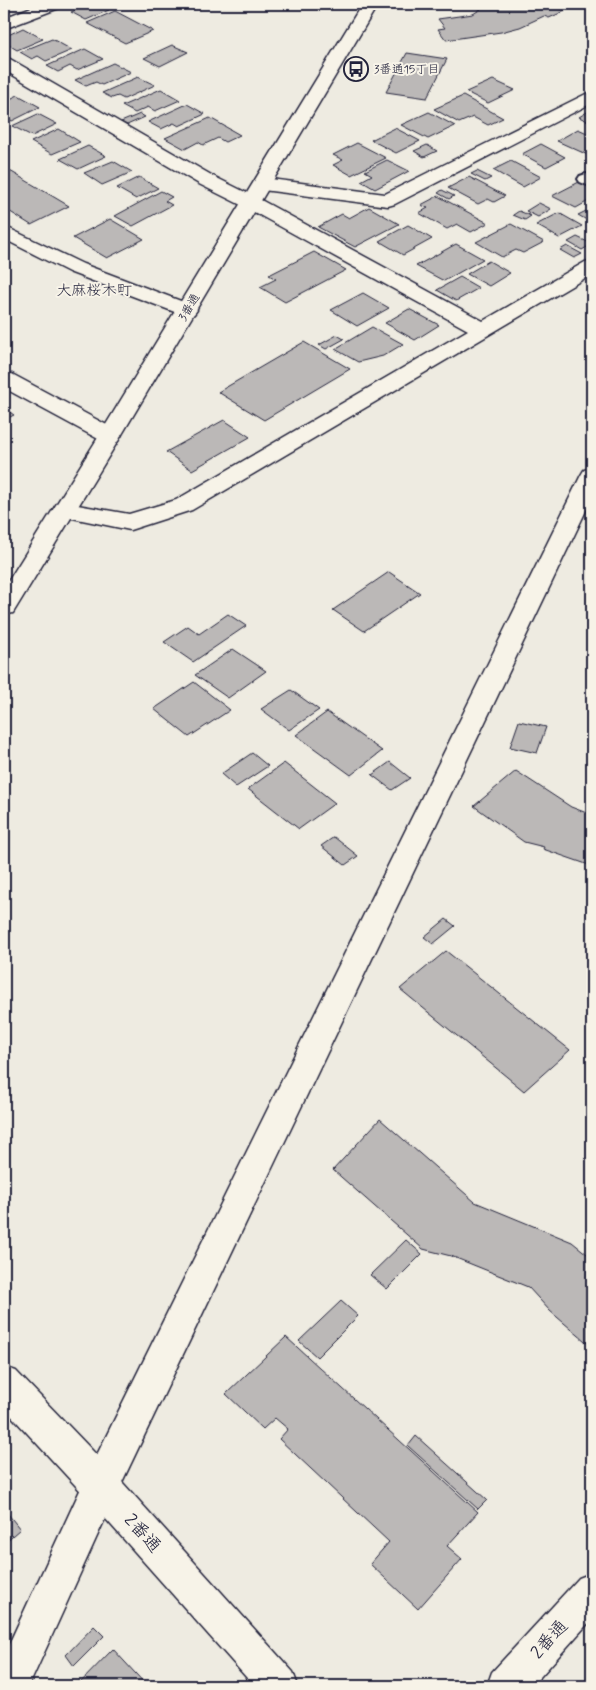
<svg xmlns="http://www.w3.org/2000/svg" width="596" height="1690" viewBox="0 0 596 1690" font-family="Mynerve,'Klee One',sans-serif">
<rect width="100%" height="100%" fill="#eeebe1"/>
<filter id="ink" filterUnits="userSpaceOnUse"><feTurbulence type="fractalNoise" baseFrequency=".02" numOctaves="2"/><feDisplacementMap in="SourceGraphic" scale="10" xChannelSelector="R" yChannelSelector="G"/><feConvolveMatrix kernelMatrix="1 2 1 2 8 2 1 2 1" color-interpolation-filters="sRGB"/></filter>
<g filter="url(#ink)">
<path fill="#bbb8b7" stroke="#22223b" d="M 91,4 L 97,4 L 109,10 L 86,20 L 71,12 Z
M 469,4 L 550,4 L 565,11 L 549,18 L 544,16 L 520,27 L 501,32 L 446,40 L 438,29 L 445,28 L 438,19 L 473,14 L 481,9 Z
M 115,11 L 153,31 L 125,43 L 87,23 Z
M 23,28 L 43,39 L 17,50 L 4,42 L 4,37 Z
M 52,39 L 72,50 L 46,61 L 38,56 L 32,59 L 20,52 Z
M 172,45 L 188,52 L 160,66 L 144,58 Z
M 85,49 L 103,59 L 77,70 L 70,66 L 58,72 L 47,66 Z
M 407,53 L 447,59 L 427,98 L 386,92 Z
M 113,63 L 131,72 L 102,85 L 96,82 L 86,86 L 75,80 Z
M 138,77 L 155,85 L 124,99 L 118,96 L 112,98 L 102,93 Z
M 493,80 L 515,90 L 488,103 L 466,92 Z
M 161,89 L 180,100 L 155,111 L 148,107 L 135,113 L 122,106 Z
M 18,95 L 40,107 L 12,121 L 4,117 L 4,102 Z
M 463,96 L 503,118 L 488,125 L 473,117 L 459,123 L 434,109 Z
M 187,104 L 205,114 L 179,126 L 174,123 L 161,129 L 148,122 Z
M 592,109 L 592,123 L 579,117 Z
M 429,112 L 455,126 L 428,139 L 401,125 Z
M 38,114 L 57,124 L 32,136 L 12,126 Z
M 140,114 L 145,117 L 127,125 L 121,122 Z
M 210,118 L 240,135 L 225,142 L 218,138 L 203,145 L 198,142 L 185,149 L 165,138 Z
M 395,128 L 420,141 L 396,153 L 371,140 Z
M 59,129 L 80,142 L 52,154 L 31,142 Z
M 578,129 L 592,135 L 592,155 L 590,156 L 557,141 Z
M 357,143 L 386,158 L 351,175 L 333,165 L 343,160 L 333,155 Z
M 541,144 L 565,157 L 546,167 L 522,154 Z
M 427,145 L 437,151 L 424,157 L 414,151 Z
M 88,146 L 106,156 L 78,169 L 60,159 Z
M 387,160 L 409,171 L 375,189 L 361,181 L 372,175 L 365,171 Z
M 113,161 L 132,172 L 102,185 L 84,173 Z
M 511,161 L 541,177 L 523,187 L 493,170 Z
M 10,171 L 69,206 L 31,225 L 4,208 L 4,173 Z
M 477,171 L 491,178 L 485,181 L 471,174 Z
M 139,177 L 158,188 L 136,199 L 117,188 Z
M 469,177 L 505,196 L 494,202 L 488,199 L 478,204 L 448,188 Z
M 579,182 L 592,188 L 592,199 L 576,208 L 552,196 Z
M 442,190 L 454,196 L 449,199 L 438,193 Z
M 161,191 L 172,197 L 165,201 L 172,205 L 133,226 L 115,216 Z
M 438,196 L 488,223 L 471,232 L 457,224 L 447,229 L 419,213 L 428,208 L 421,205 Z
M 539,203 L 551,209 L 538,217 L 526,211 Z
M 369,207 L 399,224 L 355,247 L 318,227 L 342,214 L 349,218 Z
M 592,208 L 592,223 L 578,215 Z
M 519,211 L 531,216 L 525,220 L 513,215 Z
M 559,213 L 582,226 L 559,238 L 536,225 Z
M 110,219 L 144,239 L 107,258 L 73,238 Z
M 511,224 L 544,242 L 523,253 L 516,250 L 502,257 L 476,242 Z
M 408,225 L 432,239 L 403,255 L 379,241 Z
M 577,237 L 592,244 L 582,250 L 568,242 Z
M 456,244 L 483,259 L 444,281 L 416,266 Z
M 567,246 L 582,254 L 574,258 L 560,250 Z
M 314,252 L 346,270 L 285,302 L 260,287 L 276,279 L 269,275 Z
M 489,261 L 510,273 L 489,286 L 467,274 Z
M 460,277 L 479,288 L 456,301 L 437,290 Z
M 363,293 L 389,308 L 357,326 L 331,310 Z
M 409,309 L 439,325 L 415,340 L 385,323 Z
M 372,327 L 403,344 L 383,356 L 358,362 L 335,349 Z
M 337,335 L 344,339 L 326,349 L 319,345 Z
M 304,342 L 350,369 L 264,420 L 218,392 Z
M 4,408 L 14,415 L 4,420 Z
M 224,420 L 250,437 L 192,470 L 166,452 Z
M 389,572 L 420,593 L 364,631 L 333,610 Z
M 228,614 L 246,626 L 193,662 L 164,642 L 188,626 L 199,634 Z
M 233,649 L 266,671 L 228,698 L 195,675 Z
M 194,682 L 230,710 L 189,737 L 154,709 Z
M 291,690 L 319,710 L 289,730 L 261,709 Z
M 327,712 L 382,751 L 351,775 L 296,735 Z
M 519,721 L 546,727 L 537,753 L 510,747 Z
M 252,753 L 268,766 L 236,787 L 221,774 Z
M 390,762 L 410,778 L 392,790 L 372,775 Z
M 284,763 L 335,803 L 299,829 L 248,789 Z
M 516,771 L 571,807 L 592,815 L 592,866 L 543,849 L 544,847 L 524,842 L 474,806 Z
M 334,837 L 358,856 L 345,865 L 321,846 Z
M 446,919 L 455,926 L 433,944 L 424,937 Z
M 446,951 L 570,1050 L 524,1091 L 400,989 Z
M 380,1119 L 475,1202 L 572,1242 L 592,1258 L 592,1347 L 550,1311 L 528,1287 L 451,1256 L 423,1249 L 333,1170 Z
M 406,1240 L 422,1254 L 387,1289 L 370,1275 Z
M 341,1301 L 358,1316 L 317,1357 L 299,1341 Z
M 286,1337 L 478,1512 L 447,1546 L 462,1559 L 418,1609 L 370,1564 L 389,1542 L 279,1439 L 288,1429 L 275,1418 L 263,1429 L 226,1394 Z
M 416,1436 L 487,1500 L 478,1509 L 408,1446 Z
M 4,1509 L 20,1529 L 4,1543 Z
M 94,1626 L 104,1636 L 74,1666 L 66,1655 Z
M 113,1649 L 147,1686 L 77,1686 Z"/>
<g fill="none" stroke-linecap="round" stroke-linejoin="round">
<defs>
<path id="service" d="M 586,174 L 592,176 L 592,187 L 580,182 L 578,179 L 580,176 Z"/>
<path id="minor" d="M 39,4 L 61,4 L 59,8 L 4,29 L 4,18 Z
M 4,58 L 10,59 L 213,176 L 259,199 L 483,321 L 585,262 L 592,260 L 592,274 L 192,510 L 130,530 L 58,515 L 54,510 L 58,505 L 66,503 L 129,514 L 176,500 L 468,330 L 245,207 L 199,184 L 4,70 Z
M 592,91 L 592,103 L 395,204 L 388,206 L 263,190 L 256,188 L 254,184 L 256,180 L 263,178 L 385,194 Z
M 4,226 L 83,264 L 194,306 L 197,310 L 194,314 L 187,316 L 180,314 L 69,272 L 4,239 Z
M 4,373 L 12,374 L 118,431 L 121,436 L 118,441 L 110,443 L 102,441 L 4,388 Z
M 592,468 L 592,498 L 114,1499 L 29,1686 L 4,1686 L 4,1655 L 88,1473 L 581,475 L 584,470 Z"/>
<path id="tertiary" d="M 4,1367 L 16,1371 L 114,1473 L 293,1672 L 298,1686 L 254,1686 L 88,1499 L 4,1408 Z
M 592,1573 L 592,1619 L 532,1686 L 487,1686 L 492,1672 L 579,1578 Z"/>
<path id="secondary" d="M 362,4 L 378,4 L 121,436 L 13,613 L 4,615 L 4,588 L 99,436 Z"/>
</defs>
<use href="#service" stroke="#22223b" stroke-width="4"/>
<use href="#minor" stroke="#22223b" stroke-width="3"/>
<use href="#tertiary" stroke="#22223b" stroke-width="3"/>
<use href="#secondary" stroke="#22223b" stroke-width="3"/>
<use href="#service" fill="#f7f3e8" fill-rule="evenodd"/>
<use href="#minor" fill="#f7f3e8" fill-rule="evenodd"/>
<use href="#tertiary" fill="#f7f3e8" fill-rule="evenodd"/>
<use href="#secondary" fill="#f7f3e8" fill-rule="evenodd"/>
</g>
</g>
<defs>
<symbol id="bus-ring" viewBox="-11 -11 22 22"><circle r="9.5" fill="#f7f3e8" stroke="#22223b" stroke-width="1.5"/><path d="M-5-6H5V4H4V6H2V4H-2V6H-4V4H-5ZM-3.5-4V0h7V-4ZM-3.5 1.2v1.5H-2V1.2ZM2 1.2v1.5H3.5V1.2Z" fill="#22223b"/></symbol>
</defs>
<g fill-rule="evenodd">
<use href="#bus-ring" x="342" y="55" width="28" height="28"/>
</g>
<g text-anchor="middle" stroke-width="4" stroke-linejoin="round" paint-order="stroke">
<g font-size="12" fill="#22223b" stroke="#f7f3e8" text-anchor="start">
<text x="374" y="73">3番通15丁目</text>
</g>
<g font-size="12" fill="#22223b" stroke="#f7f3e8">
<text transform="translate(189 307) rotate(-59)" y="4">3番通</text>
</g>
<g font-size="15" fill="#22223b" stroke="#f7f3e8">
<text x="94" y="295">大麻桜木町</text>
</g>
<g font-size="18" fill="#22223b" stroke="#f7f3e8">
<text transform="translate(143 1533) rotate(48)" y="6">2番通</text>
<text transform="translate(549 1639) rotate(-48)" y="6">2番通</text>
</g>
</g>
<rect width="596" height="1690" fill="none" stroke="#f7f3e8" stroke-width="20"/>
<rect x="10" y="10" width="576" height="1670" fill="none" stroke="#22223b" stroke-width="2" filter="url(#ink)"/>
</svg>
